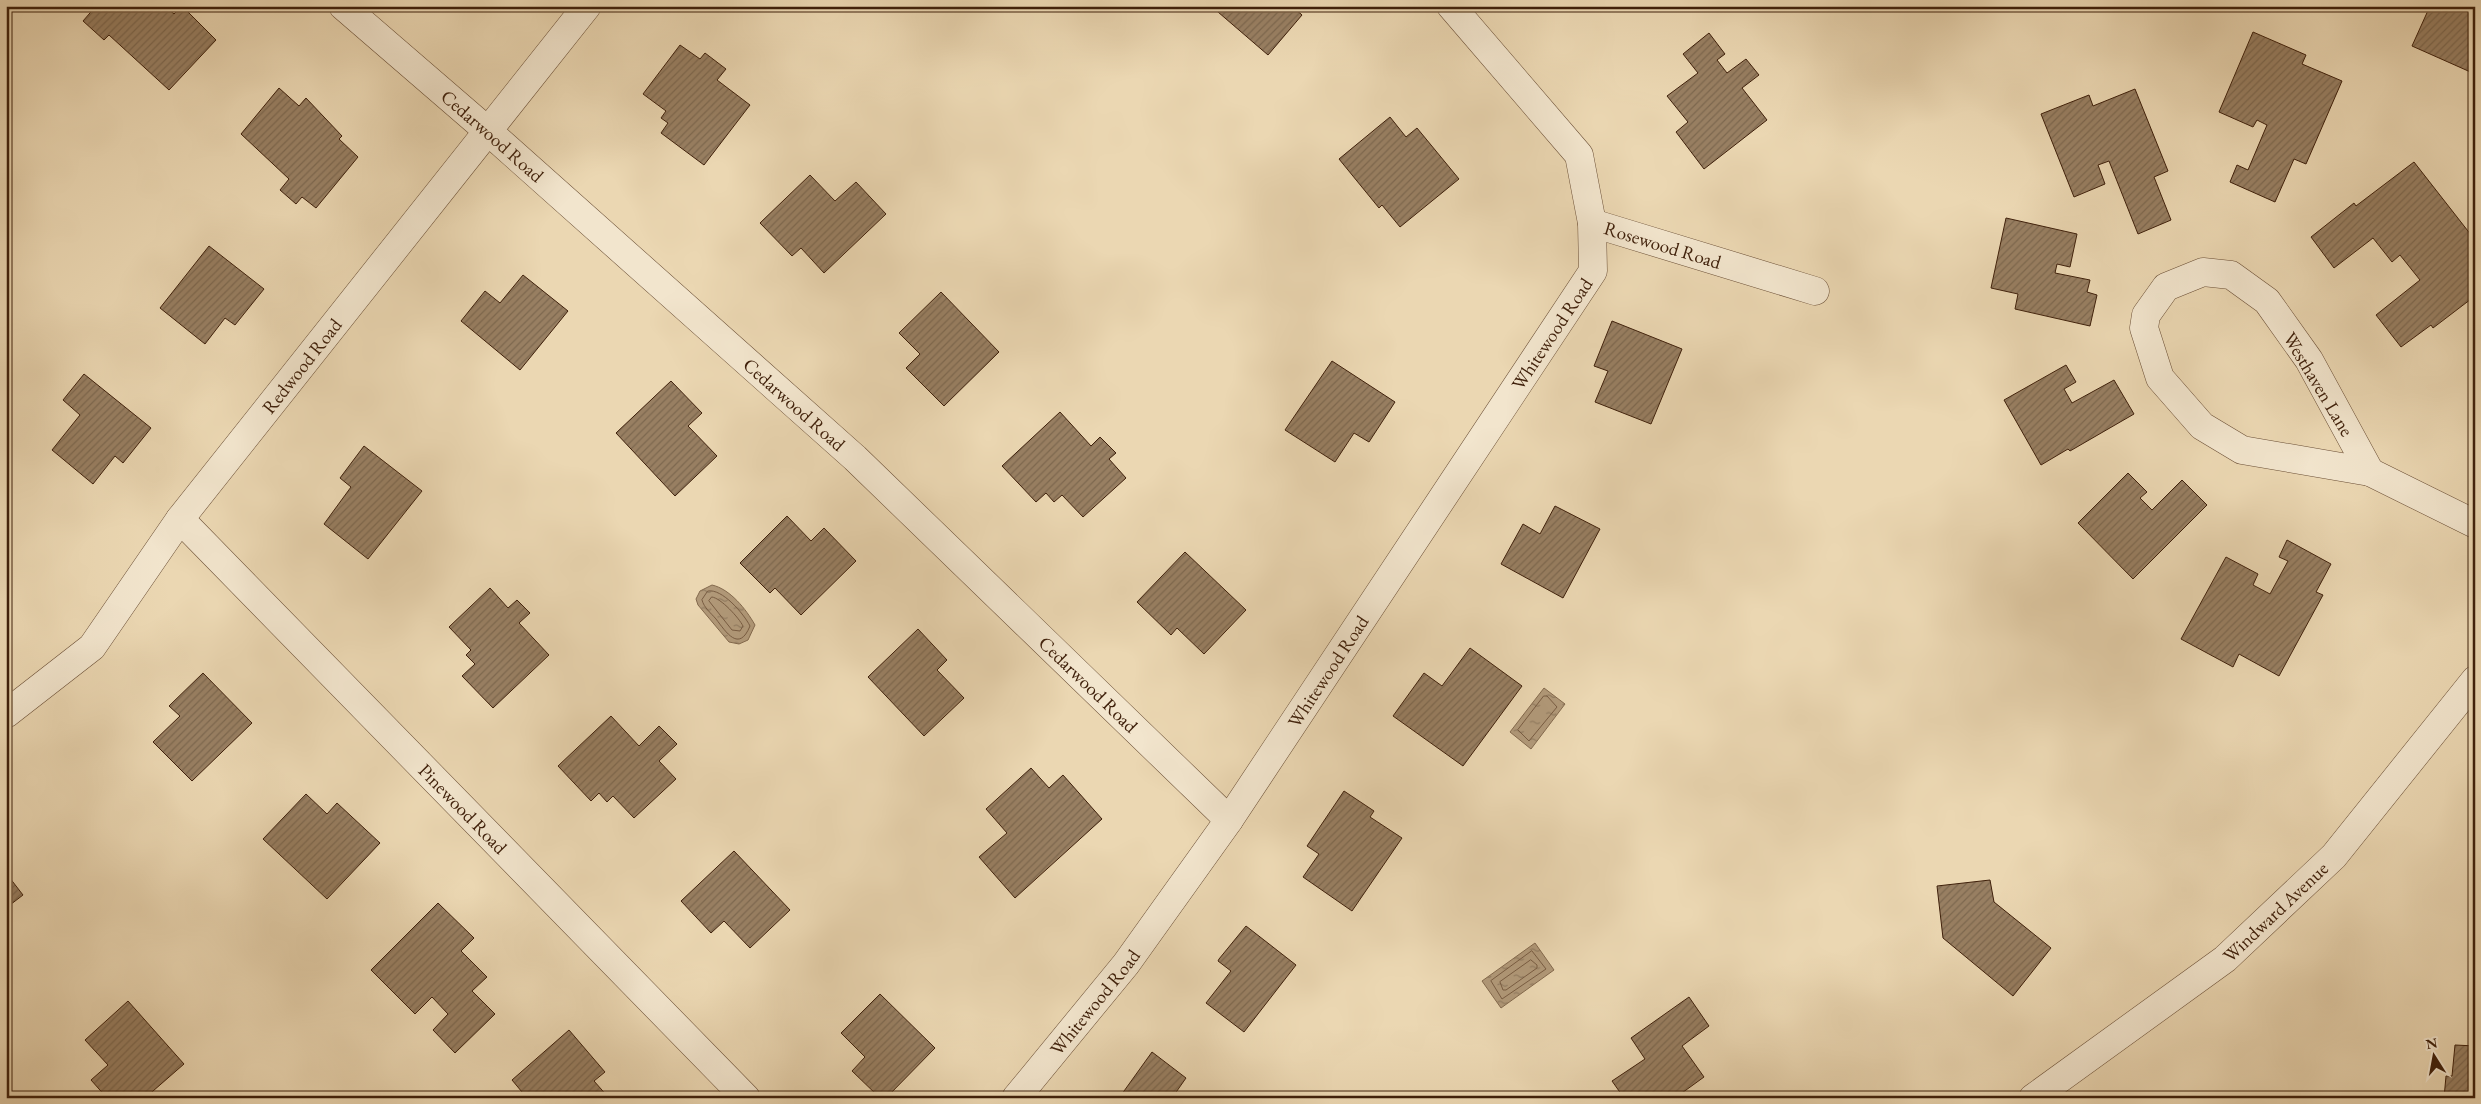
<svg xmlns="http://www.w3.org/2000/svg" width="2481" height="1104" viewBox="0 0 2481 1104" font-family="'EB Garamond',serif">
<defs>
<pattern id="water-ripples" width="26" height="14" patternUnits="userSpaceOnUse" patternTransform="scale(1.25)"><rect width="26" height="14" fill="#b19979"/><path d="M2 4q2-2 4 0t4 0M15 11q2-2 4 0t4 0" fill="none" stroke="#917c61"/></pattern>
<pattern id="building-hatch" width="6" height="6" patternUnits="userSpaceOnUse" patternTransform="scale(1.25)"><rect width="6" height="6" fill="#987f62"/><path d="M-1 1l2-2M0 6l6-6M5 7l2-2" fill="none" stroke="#7d684f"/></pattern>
</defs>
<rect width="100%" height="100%" fill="#ebd7b2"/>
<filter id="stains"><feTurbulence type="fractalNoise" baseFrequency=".004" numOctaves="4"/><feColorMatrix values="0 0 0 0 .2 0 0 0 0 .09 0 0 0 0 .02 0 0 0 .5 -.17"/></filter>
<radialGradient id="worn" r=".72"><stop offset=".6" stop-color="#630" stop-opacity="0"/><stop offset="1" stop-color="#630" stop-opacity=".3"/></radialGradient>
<path fill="url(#water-ripples)" stroke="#83694d" d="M 712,585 C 730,589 746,609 755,625 L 748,640 L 739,644 L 729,642 L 698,605 L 696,599 L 700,591 Z
M 1544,688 L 1565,704 L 1531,749 L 1510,732 Z
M 1535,943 L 1554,970 L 1501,1008 L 1482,981 Z"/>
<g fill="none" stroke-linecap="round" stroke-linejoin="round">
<path stroke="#785c42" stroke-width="1" d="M 708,591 C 722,588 744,614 750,626 C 739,653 726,632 716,619 C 711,613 704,608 702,600 Z
M 712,597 C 721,598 739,618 743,626 L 740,631 L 732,630 L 709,601 Z
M 1544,696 L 1547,696 L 1557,707 L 1529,741 L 1518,730 Z
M 1532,951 L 1546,969 L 1502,999 L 1491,981 Z
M 1531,960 L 1537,965 L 1537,968 L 1506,990 L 1503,990 L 1500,982 Z"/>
</g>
<path fill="url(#building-hatch)" stroke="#3f200b" d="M 96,6 L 165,6 L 174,14 L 182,6 L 216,40 L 169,90 L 109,35 L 104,40 L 83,21 Z
M 1211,6 L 1292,6 L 1302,15 L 1268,55 Z
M 2430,6 L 2475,6 L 2475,74 L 2412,46 Z
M 2253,32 L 2306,55 L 2302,64 L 2342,81 L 2306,164 L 2294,159 L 2275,202 L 2230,182 L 2237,165 L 2248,170 L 2267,125 L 2257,120 L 2253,127 L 2219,112 Z
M 1709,33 L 1725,54 L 1717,60 L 1727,73 L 1746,59 L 1759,75 L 1742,88 L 1767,120 L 1704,169 L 1676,132 L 1688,122 L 1667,96 L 1698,73 L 1683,54 Z
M 680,45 L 700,59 L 705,53 L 726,69 L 717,80 L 750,105 L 704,165 L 661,133 L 668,123 L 661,118 L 666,111 L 643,94 Z
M 279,88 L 299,106 L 306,98 L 342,136 L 339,139 L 358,157 L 316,208 L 302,197 L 296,204 L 280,190 L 289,179 L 241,134 Z
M 2135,89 L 2168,171 L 2154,177 L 2171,220 L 2138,234 L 2109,161 L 2098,165 L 2105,184 L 2074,197 L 2041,114 L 2089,95 L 2093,106 Z
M 1390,117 L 1406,137 L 1417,128 L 1459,179 L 1400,227 L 1382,205 L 1379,208 L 1339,159 Z
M 2414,162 L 2475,240 L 2475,296 L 2433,328 L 2431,325 L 2401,347 L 2376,315 L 2420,280 L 2400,255 L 2392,262 L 2373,238 L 2334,268 L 2311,237 L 2354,203 L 2356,206 Z
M 810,175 L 835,201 L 856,182 L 886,214 L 824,273 L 801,248 L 792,256 L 760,223 Z
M 2006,218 L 2077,234 L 2070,267 L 2057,264 L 2055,273 L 2090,280 L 2087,292 L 2097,295 L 2090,326 L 2015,309 L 2018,294 L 1991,288 Z
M 209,246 L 264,289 L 235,325 L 225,318 L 205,344 L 160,308 Z
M 523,275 L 568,311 L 520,370 L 461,321 L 485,291 L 500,303 Z
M 941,292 L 999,352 L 944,406 L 906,368 L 920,354 L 899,333 Z
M 1612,321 L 1682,349 L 1651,424 L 1595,402 L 1608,371 L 1594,366 Z
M 1332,361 L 1395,402 L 1369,442 L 1354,433 L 1335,462 L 1285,430 Z
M 2066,365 L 2076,382 L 2064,389 L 2072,403 L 2114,380 L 2134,414 L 2070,451 L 2068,449 L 2041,465 L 2004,400 Z
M 84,374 L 151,428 L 123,463 L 115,456 L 93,484 L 52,450 L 80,415 L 63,400 Z
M 671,381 L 702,413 L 688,426 L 717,456 L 675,496 L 616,433 Z
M 1060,412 L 1091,446 L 1100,437 L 1116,453 L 1109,459 L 1126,478 L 1083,517 L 1062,495 L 1054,502 L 1046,493 L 1036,502 L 1002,466 Z
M 364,446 L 422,491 L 368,559 L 324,524 L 351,487 L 340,478 Z
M 2128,473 L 2147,492 L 2140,498 L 2152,510 L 2182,480 L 2207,505 L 2133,579 L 2078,523 Z
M 1555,506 L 1600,529 L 1563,598 L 1501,564 L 1523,524 L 1540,534 Z
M 787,516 L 811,541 L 824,528 L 856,561 L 801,615 L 775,588 L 770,593 L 740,563 Z
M 2287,540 L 2331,564 L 2316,592 L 2323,595 L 2279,676 L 2239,654 L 2233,667 L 2181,639 L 2226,557 L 2258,574 L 2253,585 L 2270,594 L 2288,561 L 2279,557 Z
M 1185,552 L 1246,610 L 1204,654 L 1177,628 L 1171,635 L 1137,602 Z
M 490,588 L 508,608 L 517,600 L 530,613 L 519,623 L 549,655 L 493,708 L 462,676 L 475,664 L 466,655 L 471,650 L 449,627 Z
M 918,629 L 947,660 L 937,670 L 964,698 L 924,736 L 868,677 Z
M 1470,648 L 1522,686 L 1463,766 L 1393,716 L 1424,673 L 1442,686 Z
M 203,673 L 252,723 L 192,781 L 153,742 L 180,716 L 169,706 Z
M 611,716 L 639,746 L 659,726 L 677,744 L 659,761 L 676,779 L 634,818 L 613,796 L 607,802 L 599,793 L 591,801 L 558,766 Z
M 1031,768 L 1049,788 L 1063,775 L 1102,819 L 1015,898 L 979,857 L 1007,833 L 986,809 Z
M 1344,791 L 1374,811 L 1370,817 L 1402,838 L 1352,911 L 1303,877 L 1319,854 L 1307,846 Z
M 306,794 L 327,814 L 337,803 L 380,843 L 327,899 L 263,839 Z
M 734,851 L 790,910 L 750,948 L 724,921 L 711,933 L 681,901 Z
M 6,873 L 23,895 L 6,908 Z
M 1990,880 L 1994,902 L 2051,948 L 2013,996 L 1943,938 L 1937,886 Z
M 438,903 L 474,938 L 461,951 L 487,977 L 472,991 L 495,1014 L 455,1053 L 433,1030 L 448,1014 L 432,997 L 415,1014 L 371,970 Z
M 1246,926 L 1296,965 L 1244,1032 L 1206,1003 L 1231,971 L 1218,961 L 1219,959 Z
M 880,994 L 935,1048 L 886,1098 L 880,1098 L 852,1071 L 865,1057 L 841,1033 Z
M 1689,997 L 1709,1026 L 1682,1046 L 1704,1077 L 1675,1098 L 1624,1098 L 1612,1081 L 1645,1059 L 1631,1038 Z
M 128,1001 L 184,1064 L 145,1098 L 107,1098 L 91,1080 L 108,1065 L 85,1040 Z
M 569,1030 L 605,1072 L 594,1081 L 609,1098 L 527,1098 L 512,1080 Z
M 2455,1045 L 2475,1046 L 2475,1098 L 2444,1098 L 2446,1076 L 2452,1076 Z
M 1152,1052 L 1186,1078 L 1172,1098 L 1119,1098 Z"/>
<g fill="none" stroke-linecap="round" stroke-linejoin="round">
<defs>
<g id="minor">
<path id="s1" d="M 343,6 L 489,132 L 855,458 L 1229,820"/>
<path id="s2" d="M 1592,223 L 1815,291"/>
<path d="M 2203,272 L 2231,275 L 2267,301 L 2309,360 L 2370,472 L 2242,450 L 2202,426 L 2160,378 L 2144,328 L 2146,315 L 2166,287 Z"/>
<path d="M 2370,472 L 2475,524"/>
<path id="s3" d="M 180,519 L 746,1098"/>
<path id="s4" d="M 6,714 L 92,647 L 180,519 L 587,6"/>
<path id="s5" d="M 1016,1098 L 1126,964 L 1229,820 L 1593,271 L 1592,223 L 1579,155 L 1451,6"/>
<path id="s6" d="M 2033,1098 L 2225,959 L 2334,856 L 2475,680"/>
</g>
</defs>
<use href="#minor" stroke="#6a4e35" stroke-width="29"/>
<use href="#minor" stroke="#f2e5cd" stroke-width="28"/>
</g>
<g text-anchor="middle" stroke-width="4" stroke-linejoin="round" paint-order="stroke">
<g font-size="19" fill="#3f200b" stroke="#f2e5cd">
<text dy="7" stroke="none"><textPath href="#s1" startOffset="198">Cedarwood Road</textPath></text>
<text dy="7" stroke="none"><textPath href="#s2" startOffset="74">Rosewood Road</textPath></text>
<text dy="7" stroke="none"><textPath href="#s5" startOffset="934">Whitewood Road</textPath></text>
<text dy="7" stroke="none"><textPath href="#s4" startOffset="460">Redwood Road</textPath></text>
<text transform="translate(2319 384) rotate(59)" y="7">Westhaven Lane</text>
<text dy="7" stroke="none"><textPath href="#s1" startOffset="602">Cedarwood Road</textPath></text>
<text dy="7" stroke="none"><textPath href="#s5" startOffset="529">Whitewood Road</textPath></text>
<text dy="7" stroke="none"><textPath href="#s1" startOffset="1008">Cedarwood Road</textPath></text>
<text dy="7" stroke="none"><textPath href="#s3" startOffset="405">Pinewood Road</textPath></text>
<text dy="7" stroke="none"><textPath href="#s6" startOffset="306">Windward Avenue</textPath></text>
<text dy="7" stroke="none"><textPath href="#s5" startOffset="124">Whitewood Road</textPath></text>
</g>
</g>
<rect width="2481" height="1104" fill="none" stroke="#ebd7b2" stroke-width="25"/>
<rect x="8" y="8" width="2466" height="1089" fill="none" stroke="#3f200b" stroke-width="2.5"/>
<rect x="12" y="12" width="2456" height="1079" fill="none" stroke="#3f200b"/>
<g transform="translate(2434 1056) rotate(349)" stroke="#f2e5cd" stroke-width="4" paint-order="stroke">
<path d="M0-4L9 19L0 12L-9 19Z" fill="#3f200b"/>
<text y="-8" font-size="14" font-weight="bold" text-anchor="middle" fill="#3f200b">N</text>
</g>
<rect width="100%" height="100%" filter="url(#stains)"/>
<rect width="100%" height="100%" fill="url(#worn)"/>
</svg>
